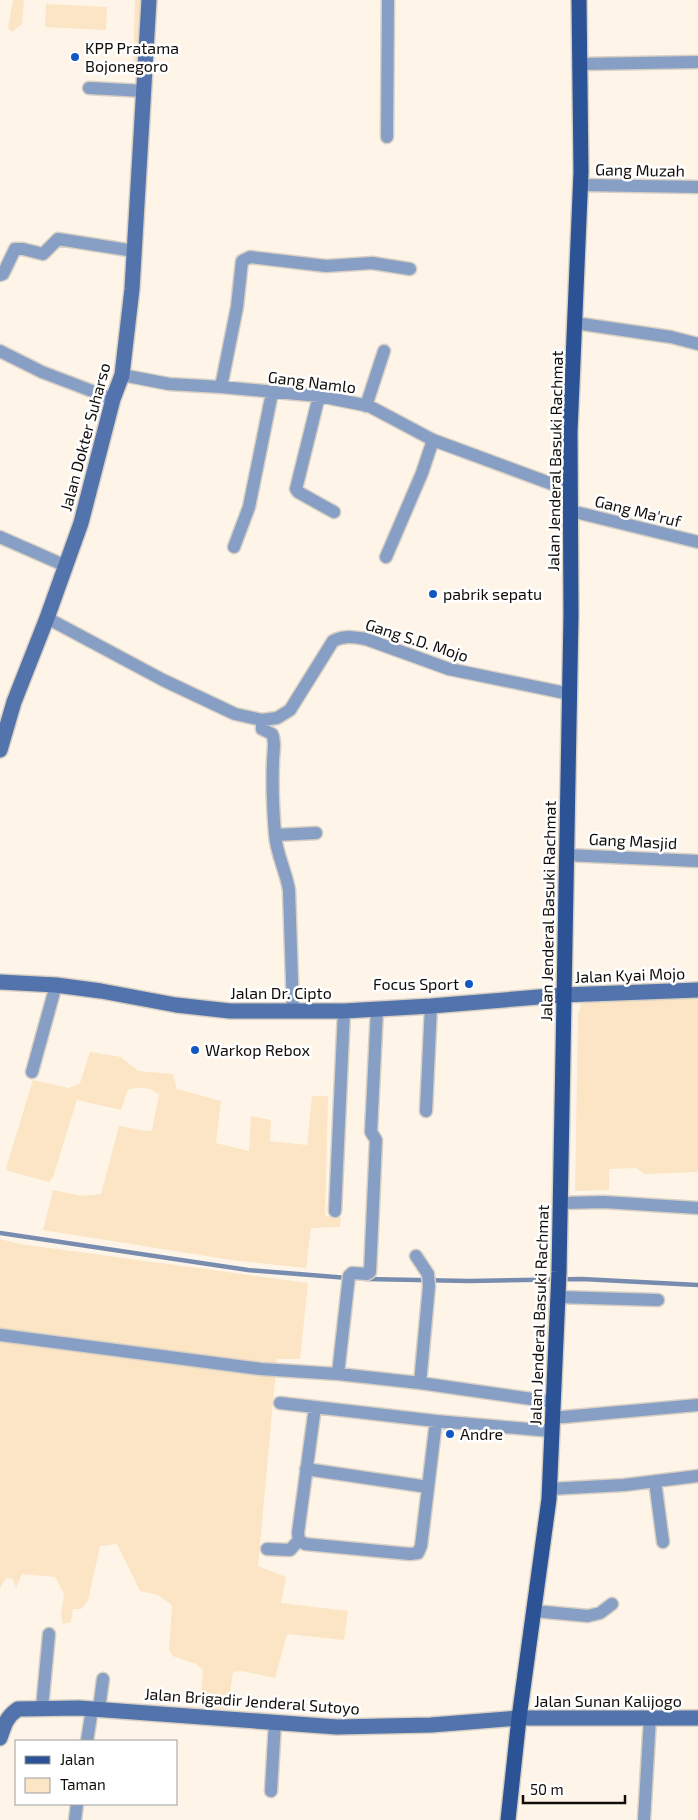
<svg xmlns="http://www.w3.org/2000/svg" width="698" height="1820" viewBox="0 0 698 1820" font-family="'Exo 2',sans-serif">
<rect width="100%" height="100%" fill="#fef5e8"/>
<path fill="#fbe5c4" d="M 13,0 L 24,0 L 22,24 L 12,32 L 8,28 Z
M 135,0 L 140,0 L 139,72 L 133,72 Z
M 46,4 L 107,7 L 106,30 L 45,27 Z
M 698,996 L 698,1172 L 645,1174 L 636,1168 L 609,1169 L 609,1190 L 575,1191 L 578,1016 L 581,1004 L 590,1000 Z
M 90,1052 L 121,1057 L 138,1071 L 173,1074 L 177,1089 L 221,1101 L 216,1143 L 249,1151 L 251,1116 L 271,1120 L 270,1141 L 307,1145 L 312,1096 L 328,1096 L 325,1216 L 341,1217 L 340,1227 L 311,1228 L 306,1268 L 231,1260 L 43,1230 L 53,1190 L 82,1196 L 101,1194 L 119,1126 L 147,1131 L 152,1130 L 159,1095 C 151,1087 138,1086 128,1090 L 121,1110 L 77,1100 L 53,1177 L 49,1182 L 8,1171 L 6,1168 L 33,1080 L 69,1088 L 80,1083 Z
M 0,1239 L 20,1244 L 308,1283 L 300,1359 L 277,1359 L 258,1566 L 286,1577 L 281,1603 L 348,1611 L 344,1640 L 287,1634 L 275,1678 L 242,1671 L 233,1672 L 228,1709 L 200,1706 L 203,1670 L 196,1664 L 173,1656 L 169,1650 L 172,1605 L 158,1595 L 140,1591 L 117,1544 L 100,1546 L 88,1601 L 81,1609 L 73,1609 L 71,1622 L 63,1624 L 61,1615 L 64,1594 L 55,1577 L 22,1574 L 16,1588 L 13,1579 L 6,1578 L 0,1588 Z"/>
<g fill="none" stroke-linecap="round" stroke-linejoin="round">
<path stroke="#788caf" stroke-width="4.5" d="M 0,1233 L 248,1270 L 348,1278
M 366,1279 L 469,1281 L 582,1279 L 698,1285"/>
<defs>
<path id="street" d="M 581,64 L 698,62
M 89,88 L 144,91
M 387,137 L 388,0
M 581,185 L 698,187
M 0,275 L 3,274 L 15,249 L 23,249 L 43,254 L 58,239 L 134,251
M 575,323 L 671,337 L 698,344
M 0,351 L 42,372 L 113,399
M 122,375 L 169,384 L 221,387 L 319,396 L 369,406 L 433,440 L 571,491
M 221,387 L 237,307 L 242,261 L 250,257 L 326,266 L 372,263 L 410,269
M 319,396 L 296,489 L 298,492 L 334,512
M 366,406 L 384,351
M 571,511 L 698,542
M 0,537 L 66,566
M 234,547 L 249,507 L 272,393
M 386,557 L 422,473 L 433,440
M 47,618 L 163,680 L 235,714 L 262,720 L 277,718 L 290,710 L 333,641 C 345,635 353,637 366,639 L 449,669 L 570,694
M 262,720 L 262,729 L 272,734 C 276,742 273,752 273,761 C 272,784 273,810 275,834 C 276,853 286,871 289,890 L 293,1011
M 275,835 L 316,833
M 566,855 L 698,861
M 377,1009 L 371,1132 L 376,1140 L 370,1272 L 367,1274 L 352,1273 L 349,1276 L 338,1374 L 420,1383 L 553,1402
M 32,1072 L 56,985
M 426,1111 L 431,1006
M 561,1203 L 604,1202 L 698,1208
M 335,1211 L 344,1011
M 416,1256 L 428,1274 L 429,1286 L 420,1383
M 557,1297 L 658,1300
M 0,1335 L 261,1369 L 338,1374
M 280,1403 L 436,1421 L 551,1431
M 315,1407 L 298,1533 L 299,1540 L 305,1544 L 410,1554 L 418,1553 L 421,1546 L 436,1421
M 552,1418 L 698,1405
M 306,1469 L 428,1487
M 655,1481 L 663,1542
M 549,1489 L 624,1485 L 698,1476
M 267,1549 L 290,1550 L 299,1540
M 534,1611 L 588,1616 L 600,1613 L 612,1604
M 42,1708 L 49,1634
M 99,1709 L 103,1679
M 87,1741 L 92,1709
M 271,1791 L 275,1722
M 75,1820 L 77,1804
M 644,1820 L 650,1718"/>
<path id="secondary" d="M 0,750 L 14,702 L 47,618 L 81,523 L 113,399 L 122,375 L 132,289 L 149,0
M 0,982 L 56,985 L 101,991 L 176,1005 L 230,1011 L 344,1011 L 431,1006 L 563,995 L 698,990
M 0,1738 C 4,1726 6,1717 18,1709 L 79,1708 L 337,1727 L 431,1725 L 519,1718 L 698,1718"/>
<path id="primary" d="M 508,1820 L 519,1718 L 549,1499 L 559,1272 L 571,615 L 570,432 L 581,172 L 579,0"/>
</defs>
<use href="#street" stroke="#d8d0c4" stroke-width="15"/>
<use href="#secondary" stroke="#d8d0c4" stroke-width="18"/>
<use href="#primary" stroke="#d8d0c4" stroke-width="18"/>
<use href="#street" stroke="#879fc5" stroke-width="12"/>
<use href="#secondary" stroke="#5273ab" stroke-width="15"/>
<use href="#primary" stroke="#2b5396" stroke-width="15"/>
</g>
<g fill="#1357c2" stroke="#fff" stroke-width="2">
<circle cx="75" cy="57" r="5"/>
<circle cx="433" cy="594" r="5"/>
<circle cx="469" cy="984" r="5"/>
<circle cx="195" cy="1050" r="5"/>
<circle cx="450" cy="1434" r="5"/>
</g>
<g text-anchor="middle" stroke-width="5" stroke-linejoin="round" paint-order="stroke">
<g font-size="16" fill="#100d09" stroke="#fff" text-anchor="start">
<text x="85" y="54">KPP Pratama<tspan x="85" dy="18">Bojonegoro</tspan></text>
<text x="443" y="600">pabrik sepatu</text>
<text x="459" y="990" text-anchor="end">Focus Sport</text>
<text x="205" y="1056">Warkop Rebox</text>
<text x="460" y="1440">Andre</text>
</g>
<g font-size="16" fill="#100d09" stroke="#fff">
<text transform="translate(640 170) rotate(1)" y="6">Gang Muzah</text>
<text transform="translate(312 382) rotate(7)" y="6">Gang Namlo</text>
<text transform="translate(85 437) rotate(-75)" y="6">Jalan Dokter Suharso</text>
<text transform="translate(555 461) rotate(-89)" y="6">Jalan Jenderal Basuki Rachmat</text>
<text transform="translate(638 511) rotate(14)" y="6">Gang Ma'ruf</text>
<text transform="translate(417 640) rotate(18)" y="6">Gang S.D. Mojo</text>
<text transform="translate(633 841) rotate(3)" y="6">Gang Masjid</text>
<text transform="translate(548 911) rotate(-89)" y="6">Jalan Jenderal Basuki Rachmat</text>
<text transform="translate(630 975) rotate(-2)" y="6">Jalan Kyai Mojo</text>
<text x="281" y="999">Jalan Dr. Cipto</text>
<text transform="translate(539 1315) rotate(-88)" y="6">Jalan Jenderal Basuki Rachmat</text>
<text transform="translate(252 1701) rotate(4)" y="6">Jalan Brigadir Jenderal Sutoyo</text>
<text x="608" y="1707">Jalan Sunan Kalijogo</text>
</g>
</g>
<rect x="15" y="1740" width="162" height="65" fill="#ffffff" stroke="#9f9e9d"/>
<rect x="25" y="1756" width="25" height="8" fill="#2b5396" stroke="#9f9e9d"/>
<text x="60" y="1765" font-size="15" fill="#100d09">Jalan</text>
<rect x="25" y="1778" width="25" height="15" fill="#fbe5c4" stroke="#9f9e9d"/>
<text x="60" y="1790" font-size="15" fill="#100d09">Taman</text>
<path d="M523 1795v8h102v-8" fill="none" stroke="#100d09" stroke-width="2.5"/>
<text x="530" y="1795" font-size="15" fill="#100d09" stroke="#ffffff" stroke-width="4" paint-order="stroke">50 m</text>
</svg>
